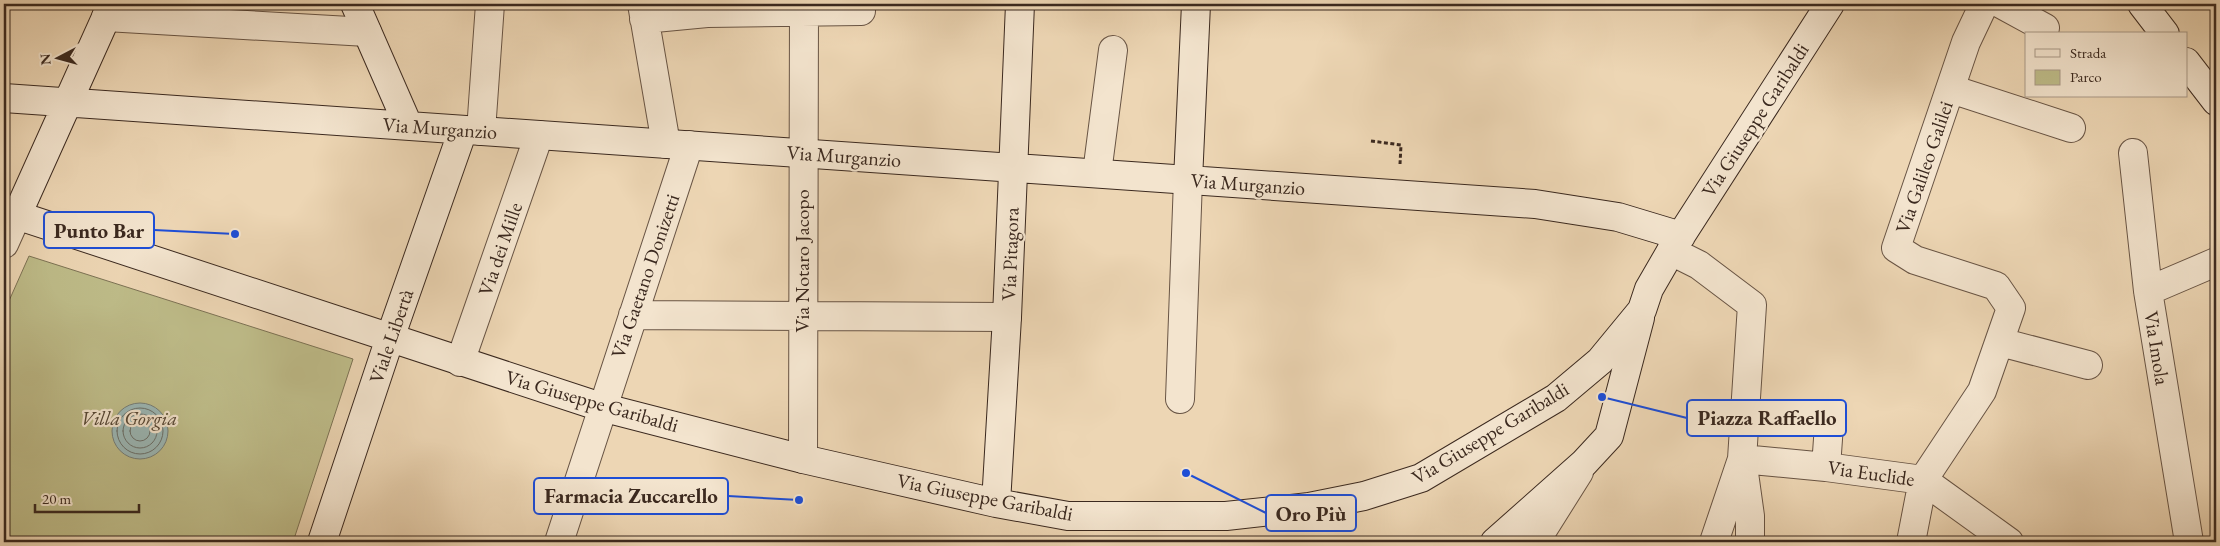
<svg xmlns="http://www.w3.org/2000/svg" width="2220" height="546" viewBox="0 0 2220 546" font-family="'EB Garamond',serif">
<rect width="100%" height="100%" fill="#edd6b4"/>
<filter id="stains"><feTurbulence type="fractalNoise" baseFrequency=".004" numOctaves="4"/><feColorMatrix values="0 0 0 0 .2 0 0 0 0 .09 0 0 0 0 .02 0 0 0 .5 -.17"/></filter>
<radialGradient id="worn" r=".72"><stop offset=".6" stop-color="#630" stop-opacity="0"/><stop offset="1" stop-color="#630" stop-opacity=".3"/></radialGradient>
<path fill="#bebc89" stroke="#7c7254" d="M 29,256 L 353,359 L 293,542 L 4,542 L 4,312 Z"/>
<path fill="#9bb7b5" stroke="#757e79" d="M112 431a28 28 0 1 1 56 0a28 28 0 1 1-56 0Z"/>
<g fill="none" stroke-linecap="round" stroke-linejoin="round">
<path stroke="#6b706a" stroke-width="1" d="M117 431a23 23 0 1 1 46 0a23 23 0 1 1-46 0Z
M123 431a17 17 0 1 1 34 0a17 17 0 1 1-34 0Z
M130 431a10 10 0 1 1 20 0a10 10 0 1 1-20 0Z"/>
<defs>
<path id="street" d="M 642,4 L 666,144
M 2001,4 L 2045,28
M 106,17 L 367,32
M 644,19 L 707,13 L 861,11
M 1951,89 L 2071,128
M 481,131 L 490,4
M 2133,153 L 2148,291 L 2189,542
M 1097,173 L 1113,50
M 4,244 L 17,215
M 1671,251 L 1699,265 L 1752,305 L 1742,459 L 1714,542
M 2148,291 L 2216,262
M 633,315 L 1007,317
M 2000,342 L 2088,365
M 460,362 L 539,135
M 1180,399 L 1188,180
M 803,459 L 804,4
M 1742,459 L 1826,467 L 1923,480 L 2009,542
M 1743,466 L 1750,516 L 1750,542
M 1826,467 L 1829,425
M 559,542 L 689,145
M 1535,542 L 1579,472
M 1911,542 L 1923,480 L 1982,391 L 2011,308 L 1996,286 L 1915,260 L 1896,248 L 1966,42 L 1984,4"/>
<path id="secondary" d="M 355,4 L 408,125
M 2142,4 L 2165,34
M 2186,62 L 2216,101
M 4,98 L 1535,204 L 1618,217 L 1681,236
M 1188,180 L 1196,4
M 4,211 L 601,407 L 803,459 L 996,503 L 1068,516 L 1226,516 L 1309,507 L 1364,496 L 1421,478 L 1556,398 L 1600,361 L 1642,310 L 1649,289 L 1671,251 L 1830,4
M 17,215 L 112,4
M 996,503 L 1007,317 L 1020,4
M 322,542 L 390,338 L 463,130
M 1495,542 L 1584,463 L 1609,436 L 1640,318"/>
</defs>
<use href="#street" stroke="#685444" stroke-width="30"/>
<use href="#secondary" stroke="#3b291f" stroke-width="30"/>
<path stroke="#3b291f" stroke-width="3" stroke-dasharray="4 2.5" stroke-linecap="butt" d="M 1371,141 L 1401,145 L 1400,164"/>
<use href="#street" stroke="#f3e4ce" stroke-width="28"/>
<use href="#secondary" stroke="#f3e4ce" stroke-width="28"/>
</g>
<g text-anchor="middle" stroke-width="4.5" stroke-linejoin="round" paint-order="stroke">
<g font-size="20" fill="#3b291f" stroke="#f3e4ce">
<text transform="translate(1755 120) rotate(-57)" y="7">Via Giuseppe Garibaldi</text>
<text transform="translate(440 128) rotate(4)" y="7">Via Murganzio</text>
<text transform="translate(844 156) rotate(4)" y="7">Via Murganzio</text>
<text transform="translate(1924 167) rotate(-71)" y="7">Via Galileo Galilei</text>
<text transform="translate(1248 184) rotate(4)" y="7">Via Murganzio</text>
<text transform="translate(500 249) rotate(-71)" y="7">Via dei Mille</text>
<text transform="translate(1010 254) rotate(-88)" y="7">Via Pitagora</text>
<text transform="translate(802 261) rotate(-90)" y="7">Via Notaro Jacopo</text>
<text transform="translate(645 276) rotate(-71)" y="7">Via Gaetano Donizetti</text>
<text transform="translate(391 336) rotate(-71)" y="7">Viale Libertà</text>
<text transform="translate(2157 348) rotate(81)" y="7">Via Imola</text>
<text transform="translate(592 401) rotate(16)" y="7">Via Giuseppe Garibaldi</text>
<text transform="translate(1490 433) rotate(-31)" y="7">Via Giuseppe Garibaldi</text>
<text transform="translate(1871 473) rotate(8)" y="7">Via Euclide</text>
<text transform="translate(985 497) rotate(11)" y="7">Via Giuseppe Garibaldi</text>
</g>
<g font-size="20" font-style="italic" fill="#554634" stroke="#f3e4ce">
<text x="129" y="425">Villa Gorgia</text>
</g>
</g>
<path fill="none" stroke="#1d4ed8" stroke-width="2" d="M235 234L154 230M1602 397L1687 418M799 500L728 496M1186 473L1266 513"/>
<g fill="#1d4ed8" stroke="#f3e4ce" stroke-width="2">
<circle cx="235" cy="234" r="5"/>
<circle cx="1602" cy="397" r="5"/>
<circle cx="799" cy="500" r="5"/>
<circle cx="1186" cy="473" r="5"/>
</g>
<g fill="#f3e4ce" stroke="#1d4ed8" stroke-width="2">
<rect x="44" y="212" width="110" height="36" rx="5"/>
<rect x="1687" y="400" width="159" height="36" rx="5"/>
<rect x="534" y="478" width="194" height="36" rx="5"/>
<rect x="1266" y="495" width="90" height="36" rx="5"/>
</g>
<g font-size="21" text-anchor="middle" font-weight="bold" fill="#3b291f">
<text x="99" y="238">Punto Bar</text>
<text x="1767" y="425">Piazza Raffaello</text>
<text x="631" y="503">Farmacia Zuccarello</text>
<text x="1311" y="521">Oro Più</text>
</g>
<rect width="2220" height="546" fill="none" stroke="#edd6b4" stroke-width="20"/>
<rect x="5" y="5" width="2210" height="536" fill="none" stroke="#3b291f" stroke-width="2.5"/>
<rect x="10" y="10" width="2200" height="526" fill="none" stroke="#3b291f"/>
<rect x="2025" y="32" width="162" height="65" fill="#f3e4ce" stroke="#a99988"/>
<rect x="2035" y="49" width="25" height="8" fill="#f3e4ce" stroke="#a99988"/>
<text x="2070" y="58" font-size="15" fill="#3b291f">Strada</text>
<rect x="2035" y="70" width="25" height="15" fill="#bebc89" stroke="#a99988"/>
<text x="2070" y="82" font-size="15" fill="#3b291f">Parco</text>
<g transform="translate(58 58) rotate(264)" stroke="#f3e4ce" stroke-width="4" paint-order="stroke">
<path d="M0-4L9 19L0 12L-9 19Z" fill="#3b291f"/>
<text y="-8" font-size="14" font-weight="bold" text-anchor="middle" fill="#3b291f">N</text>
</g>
<path d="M35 504v8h104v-8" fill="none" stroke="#3b291f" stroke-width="2.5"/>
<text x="42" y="504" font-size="15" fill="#3b291f" stroke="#f3e4ce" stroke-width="4" paint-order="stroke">20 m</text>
<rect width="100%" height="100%" filter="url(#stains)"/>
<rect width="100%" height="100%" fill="url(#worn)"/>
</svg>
